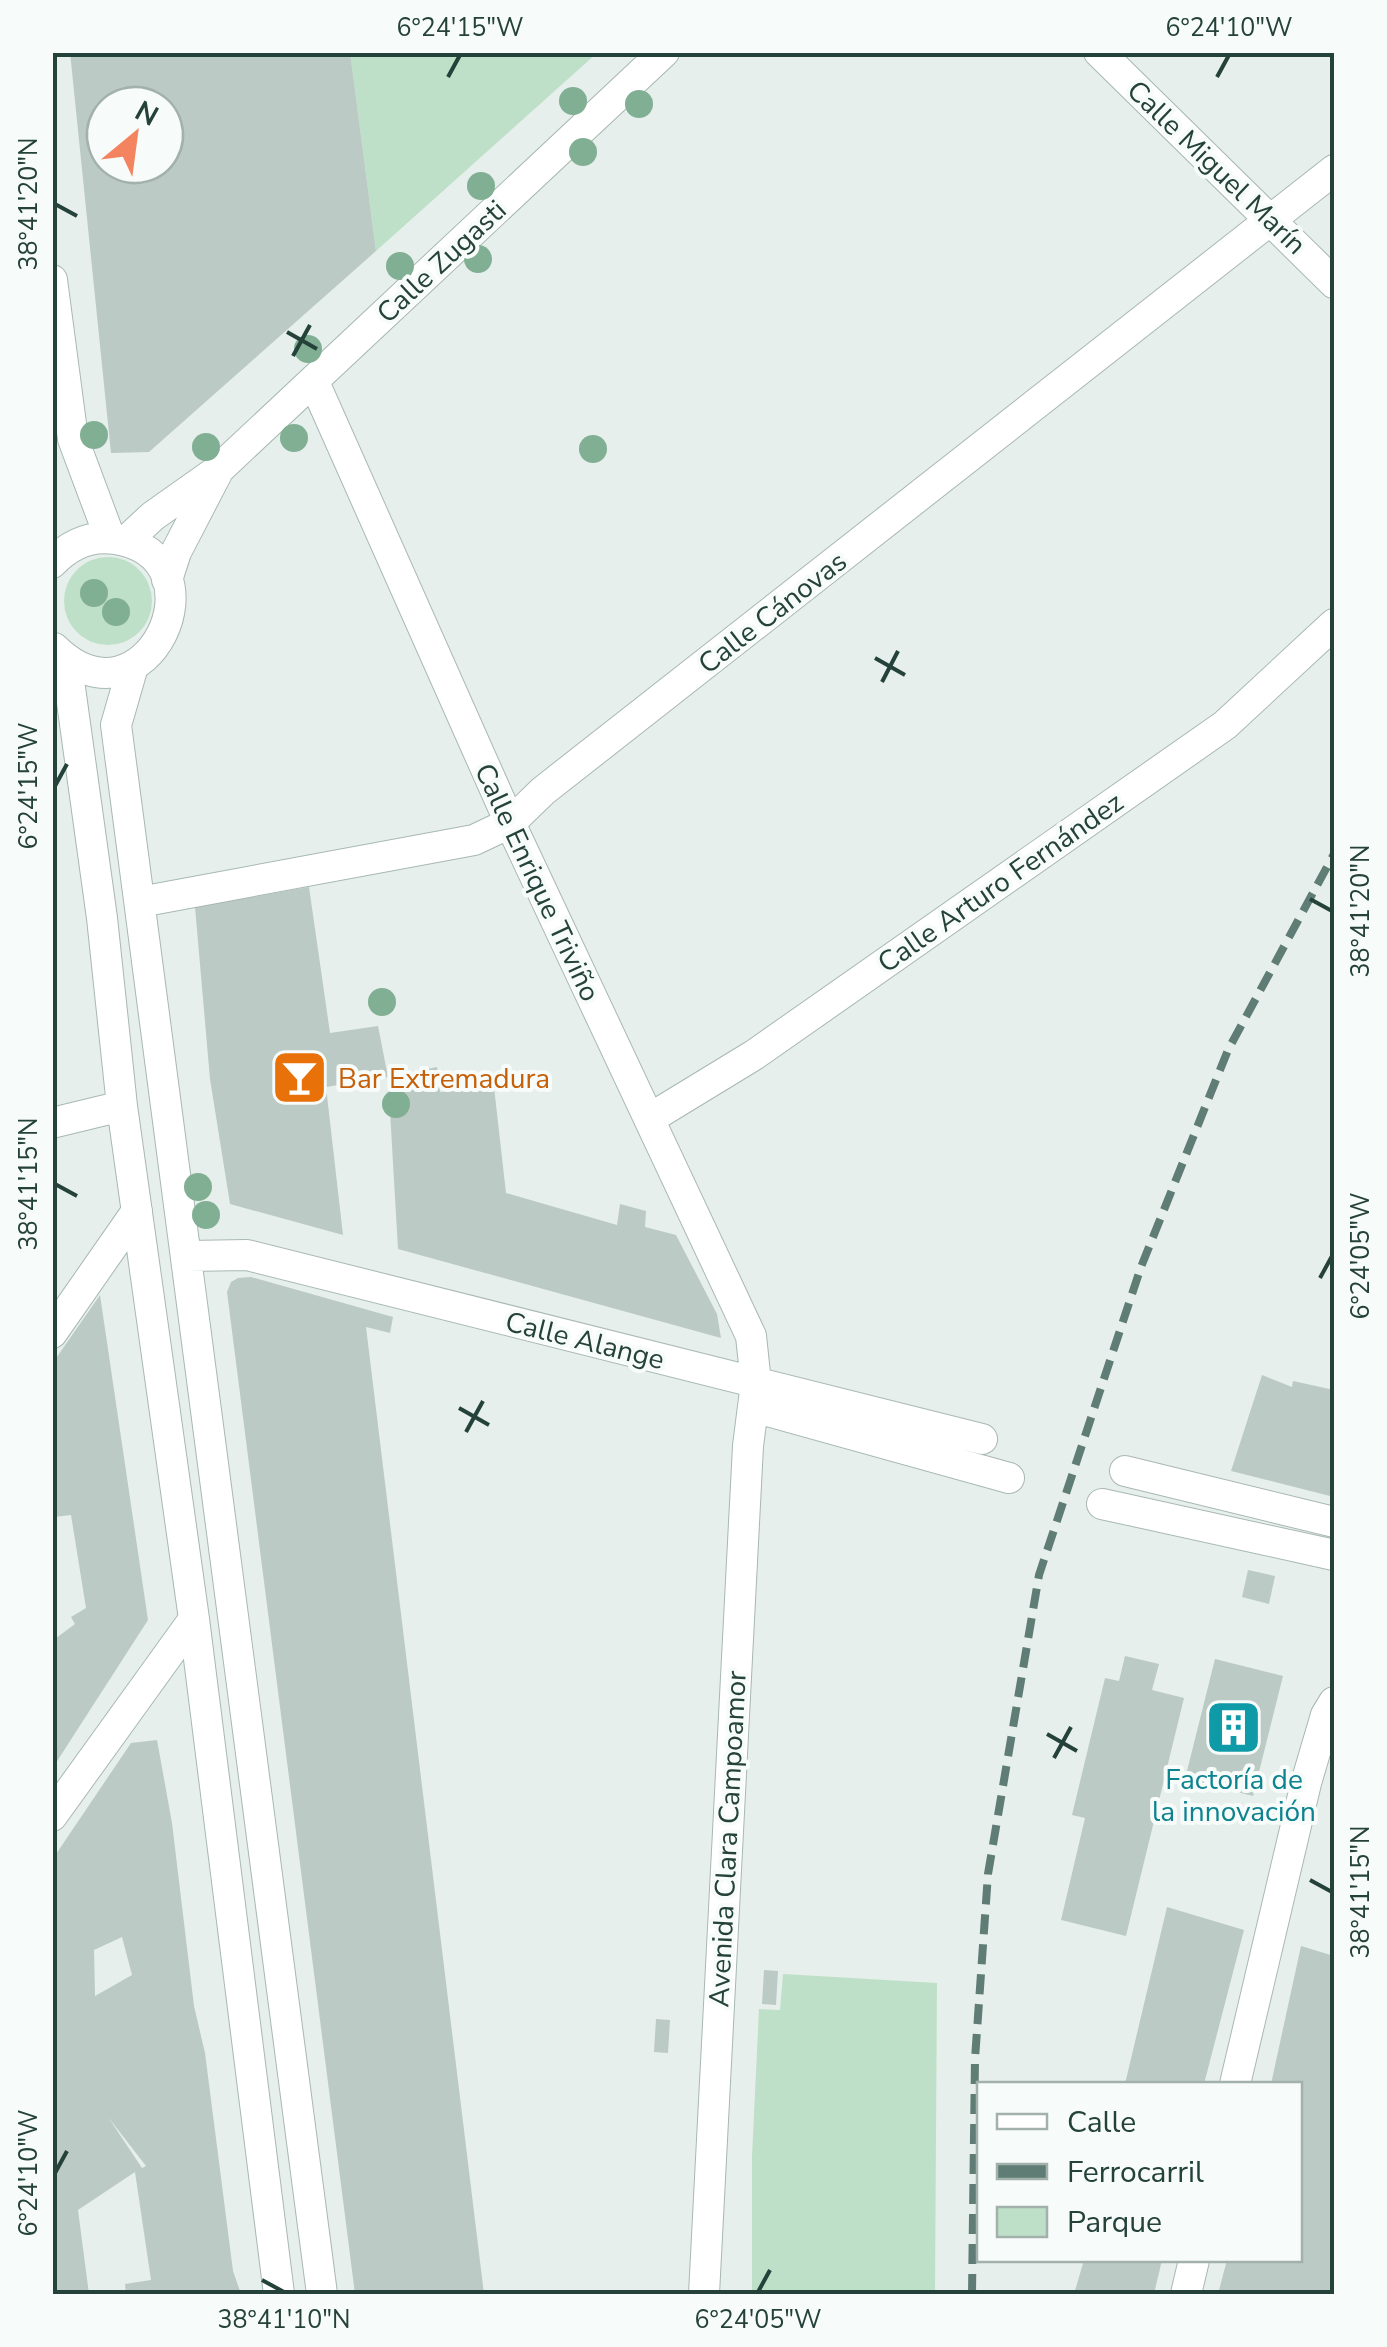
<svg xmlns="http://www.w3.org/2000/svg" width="1387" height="2347" viewBox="0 0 1387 2347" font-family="'Nunito Sans',sans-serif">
<rect width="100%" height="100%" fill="#e6efeb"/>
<path fill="#bfe0c8" d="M 350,52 L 597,53 L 376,251 Z
M64 601a44 44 0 1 1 88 0a44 44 0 1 1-88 0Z
M 783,1974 L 937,1983 L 935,2294 L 752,2294 L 752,2156 L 759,2009 L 780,2010 Z"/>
<path fill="#bbcac4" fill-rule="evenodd" d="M 70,52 L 350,52 L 376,251 L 149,452 L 111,453 ZM 105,105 L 165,105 L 165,165 L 105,165 Z
M 309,887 L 330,1033 L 378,1026 L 388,1077 L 326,1087 L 343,1235 L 230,1204 L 210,1079 L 195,907 Z
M 437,1067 L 440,1092 L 494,1087 L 506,1193 L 617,1225 L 620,1204 L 646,1211 L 645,1227 L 676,1235 L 717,1314 L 721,1338 L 398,1249 L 388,1077 Z
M 251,1277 L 393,1317 L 390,1333 L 366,1327 L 484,2294 L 355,2294 L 227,1292 L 231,1282 L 238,1278 Z
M 100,1295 L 148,1620 L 52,1769 L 52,1641 L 75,1624 L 71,1617 L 86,1608 L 71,1515 L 54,1517 L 52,1505 L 52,1364 Z
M 1262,1375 L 1292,1387 L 1293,1381 L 1334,1390 L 1334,1497 L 1231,1471 Z
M 1248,1570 L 1275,1576 L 1269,1604 L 1242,1597 Z
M 1125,1656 L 1159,1664 L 1152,1690 L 1184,1698 L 1126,1936 L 1061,1920 L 1085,1818 L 1072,1815 L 1105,1678 L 1119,1681 Z
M 1215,1659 L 1283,1676 L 1253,1796 L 1185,1779 Z
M 157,1740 L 172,1823 L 194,2006 L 205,2053 L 233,2271 L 241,2294 L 126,2294 L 125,2284 L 151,2280 L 135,2172 L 78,2210 L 89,2294 L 52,2294 L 52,1860 L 131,1743 ZM 122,1937 L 132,1975 L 95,1996 L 94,1950 ZM 108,2117 L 146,2166 L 142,2168 Z
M 1167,1907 L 1244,1930 L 1204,2084 L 1125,2084 Z
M 1301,1946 L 1334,1956 L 1334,2294 L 1218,2294 L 1227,2260 L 1300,2260 L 1300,2084 L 1271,2084 Z
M 764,1970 L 778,1971 L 776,2005 L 762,2004 Z
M 656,2019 L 670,2020 L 668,2053 L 654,2052 Z
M 1084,2260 L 1162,2260 L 1154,2294 L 1074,2294 Z"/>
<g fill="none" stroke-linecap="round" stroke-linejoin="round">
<defs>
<path id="minor" d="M 1099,52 L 1334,283
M 52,280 L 73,439 L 110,538
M 314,382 L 510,823 L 751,1336 L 756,1383 L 748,1446 L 704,2294
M 126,541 L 153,516 L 218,470 L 664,52
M 52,563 C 69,545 90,535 115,539 C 230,557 145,738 54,648
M 167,580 L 176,552 L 217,473
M 66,659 L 102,918 L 122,1106 L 194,1619 L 279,2294
M 133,666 L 116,725 L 322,2294
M 140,902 L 474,840 L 510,823 L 543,791 L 1334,170
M 649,1119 L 754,1055 L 1225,725 L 1334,624
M 52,1123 L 122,1106
M 188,1256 L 247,1255 L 982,1439
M 52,1333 L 137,1211
M 753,1407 L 1009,1478
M 1125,1471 L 1334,1522
M 1102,1504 L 1334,1555
M 52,1816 L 194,1619
M 1235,2084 L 1306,1783 L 1326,1715 L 1334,1702
M 1186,2294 L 1194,2260"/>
</defs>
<use href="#minor" stroke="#a8b8b2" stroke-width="32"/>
<use href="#minor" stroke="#fff" stroke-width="30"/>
<path stroke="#5f7d75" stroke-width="8" stroke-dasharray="20 10" stroke-linecap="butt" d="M 972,2294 L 975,2059 L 988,1874 L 1039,1575 L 1141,1267 L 1228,1050 L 1334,854"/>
</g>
<g fill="#80af93">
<circle cx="573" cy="101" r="14"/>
<circle cx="639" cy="104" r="14"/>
<circle cx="583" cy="152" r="14"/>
<circle cx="481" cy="186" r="14"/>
<circle cx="478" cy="259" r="14"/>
<circle cx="400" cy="266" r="14"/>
<circle cx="308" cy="349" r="14"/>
<circle cx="94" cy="435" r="14"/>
<circle cx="294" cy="438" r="14"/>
<circle cx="206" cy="447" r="14"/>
<circle cx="593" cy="449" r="14"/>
<circle cx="94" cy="593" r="14"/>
<circle cx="116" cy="612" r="14"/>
<circle cx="382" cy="1002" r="14"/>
<circle cx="396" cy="1104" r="14"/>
<circle cx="198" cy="1187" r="14"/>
<circle cx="206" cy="1215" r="14"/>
</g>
<path fill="none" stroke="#24423a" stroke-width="4" d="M 448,77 L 460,55M 1217,77 L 1229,55M 55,204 L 77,216M 287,332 L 317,349M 293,356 L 310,325M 875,658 L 905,675M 882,682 L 898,651M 55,786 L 67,764M 1310,899 L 1332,911M 55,1184 L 77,1196M 1320,1278 L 1332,1256M 459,1408 L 489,1425M 466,1432 L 483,1401M 1047,1734 L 1077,1751M 1054,1758 L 1071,1727M 1310,1880 L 1332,1892M 55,2173 L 67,2151M 262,2280 L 284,2292M 758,2292 L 770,2270"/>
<defs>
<symbol id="bar-square" viewBox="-11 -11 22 22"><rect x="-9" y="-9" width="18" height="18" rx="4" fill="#e8710a" stroke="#f7fbf9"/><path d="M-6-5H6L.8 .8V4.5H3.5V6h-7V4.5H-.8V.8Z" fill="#fff"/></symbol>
<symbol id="building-square" viewBox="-11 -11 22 22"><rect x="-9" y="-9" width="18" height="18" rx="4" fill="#0f9aa8" stroke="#f7fbf9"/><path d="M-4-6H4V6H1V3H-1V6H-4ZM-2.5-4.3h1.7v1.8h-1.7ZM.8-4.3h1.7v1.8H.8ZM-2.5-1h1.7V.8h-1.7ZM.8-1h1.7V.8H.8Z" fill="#fff"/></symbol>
</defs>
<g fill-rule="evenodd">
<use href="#bar-square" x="268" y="1046" width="63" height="63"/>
<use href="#building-square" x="1202" y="1696" width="63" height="63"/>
</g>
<g text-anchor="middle" stroke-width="8" stroke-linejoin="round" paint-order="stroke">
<g font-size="28" fill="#24423a" stroke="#f7fbf9">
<text transform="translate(1217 167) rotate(44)" y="10">Calle Miguel Marín</text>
<text transform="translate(441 261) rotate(-43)" y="10">Calle Zugasti</text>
<text transform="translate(772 612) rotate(-38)" y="10">Calle Cánovas</text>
<text transform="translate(538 882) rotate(65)" y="10">Calle Enrique Triviño</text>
<text transform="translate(1000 882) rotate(-35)" y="10">Calle Arturo Fernández</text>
<text transform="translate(585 1340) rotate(14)" y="10">Calle Alange</text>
<text transform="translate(727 1839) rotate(-87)" y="10">Avenida Clara Campoamor</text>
</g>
<g font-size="28" fill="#c56008" stroke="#f7fbf9" text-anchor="start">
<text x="338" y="1088">Bar Extremadura</text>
</g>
<g font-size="28" fill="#0d838f" stroke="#f7fbf9">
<text x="1234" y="1789">Factoría de<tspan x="1234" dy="32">la innovación</tspan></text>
</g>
</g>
<rect width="1387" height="2347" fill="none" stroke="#f7fbf9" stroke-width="110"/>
<rect x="977" y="2082" width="325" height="180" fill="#f7fbf9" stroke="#a3b1ad" stroke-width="2.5"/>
<rect x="997" y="2114" width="50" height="15" fill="#ffffff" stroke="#a3b1ad" stroke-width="2.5"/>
<text x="1067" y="2132" font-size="30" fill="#24423a">Calle</text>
<rect x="997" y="2164" width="50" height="15" fill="#5f7d75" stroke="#a3b1ad" stroke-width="2.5"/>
<text x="1067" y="2182" font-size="30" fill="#24423a">Ferrocarril</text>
<rect x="997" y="2207" width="50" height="30" fill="#bfe0c8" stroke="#a3b1ad" stroke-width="2.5"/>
<text x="1067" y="2232" font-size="30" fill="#24423a">Parque</text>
<g transform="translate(135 135) rotate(29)"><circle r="48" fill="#f7fbf9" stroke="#a3b1ad" stroke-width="2.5"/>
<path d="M0-8L18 38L0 25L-18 38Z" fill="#f4845f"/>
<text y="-15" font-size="28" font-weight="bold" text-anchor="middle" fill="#24423a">N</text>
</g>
<rect x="55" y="55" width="1277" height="2237" fill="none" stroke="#24423a" stroke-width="4"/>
<g font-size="25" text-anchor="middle" fill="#24423a">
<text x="460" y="36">6°24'15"W</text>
<text x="1229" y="36">6°24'10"W</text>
<text transform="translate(28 204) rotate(-90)" y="9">38°41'20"N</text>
<text transform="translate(28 786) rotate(-90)" y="9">6°24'15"W</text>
<text transform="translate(1360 911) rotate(-90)" y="9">38°41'20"N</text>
<text transform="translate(28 1184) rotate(-90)" y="9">38°41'15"N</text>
<text transform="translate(1360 1256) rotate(-90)" y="9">6°24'05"W</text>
<text transform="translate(1360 1892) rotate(-90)" y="9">38°41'15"N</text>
<text transform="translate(28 2173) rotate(-90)" y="9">6°24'10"W</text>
<text x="284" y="2328">38°41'10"N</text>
<text x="758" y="2328">6°24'05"W</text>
</g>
</svg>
